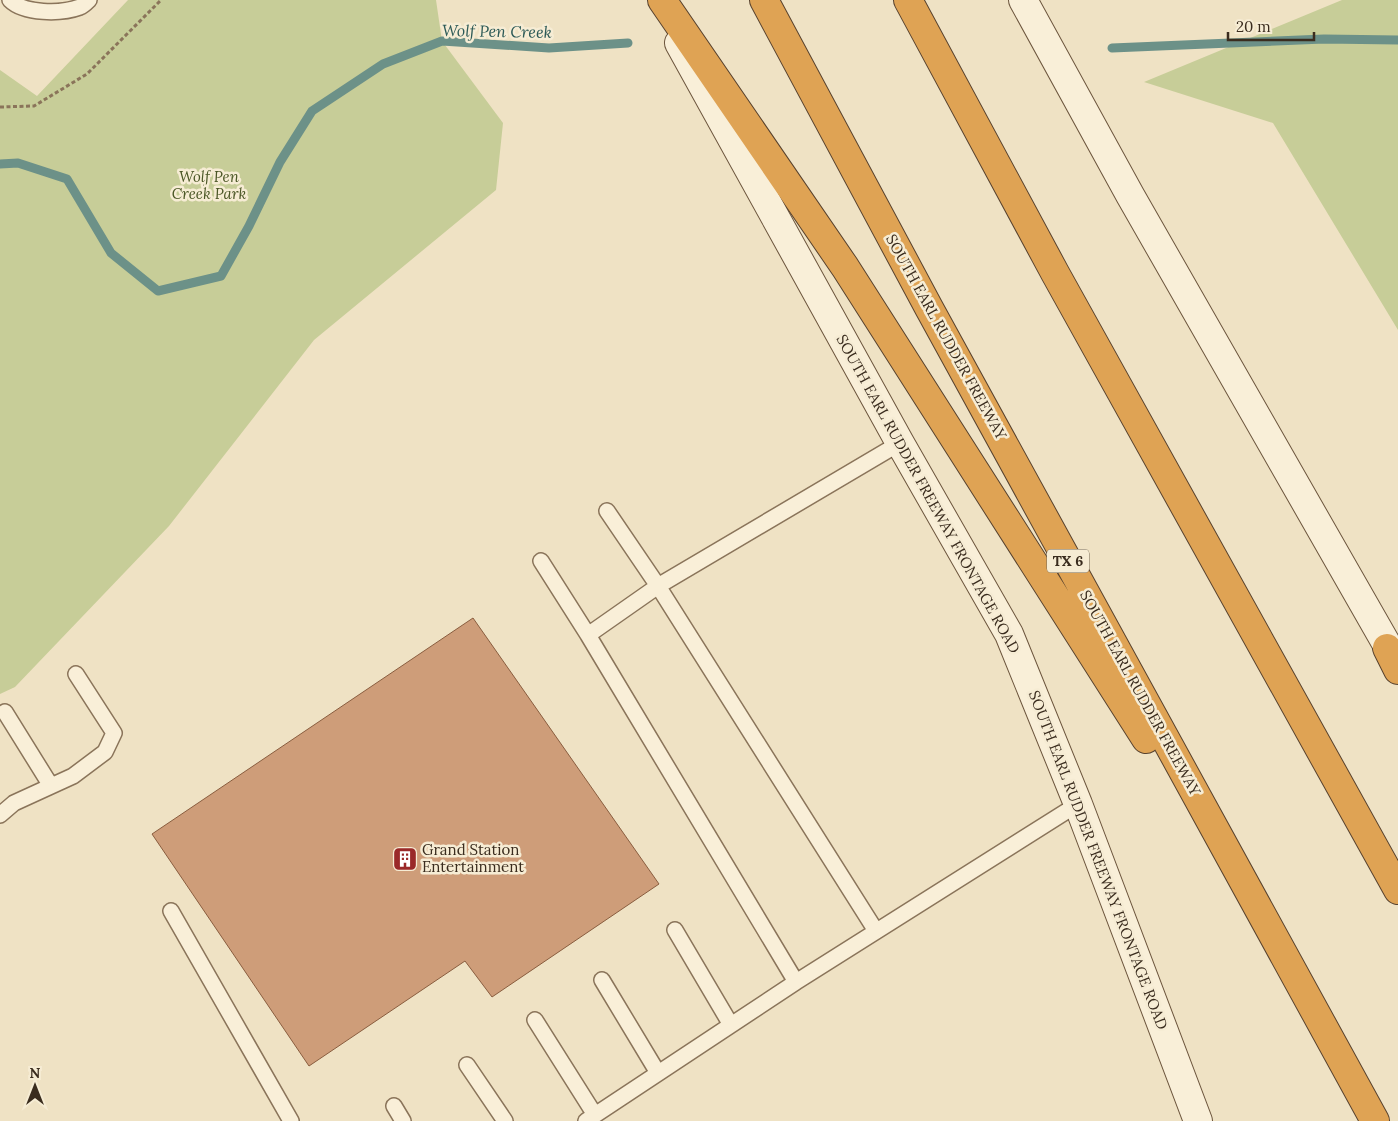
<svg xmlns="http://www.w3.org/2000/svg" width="1398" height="1121" viewBox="0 0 1398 1121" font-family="Lora,serif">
<rect width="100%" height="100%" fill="#efe2c4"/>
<path fill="#c7cd98" d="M 128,0 L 436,0 L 442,41 L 503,123 L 496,190 L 314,340 L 169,526 L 15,687 L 0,694 L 0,70 L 37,96 Z
M 1342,0 L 1398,0 L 1398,330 L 1273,123 L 1144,82 Z"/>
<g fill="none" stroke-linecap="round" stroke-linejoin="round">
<path stroke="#6c9188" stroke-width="9" d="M 1112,48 L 1324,39 L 1398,40
M 0,164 L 18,163 L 67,179 L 111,253 L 158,291 L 221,276 L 249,226 L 280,162 L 312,111 L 383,64 L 442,41 L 549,48 L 628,43"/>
</g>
<path fill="#ce9d79" stroke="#895d3f" d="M 473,618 L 659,884 L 492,997 L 465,961 L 309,1066 L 152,834 Z"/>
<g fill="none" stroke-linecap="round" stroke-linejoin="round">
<defs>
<path id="lane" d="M 10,0 C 24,14 61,14 80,7 C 83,6 87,2 89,0
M 900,443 L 658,586 L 588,635 L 796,982 L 1078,804
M 607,511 L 658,586 L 876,931
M 541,561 L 588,635
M 5,712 L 51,786
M 0,815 L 14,803 L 73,776 L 105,752 L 114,733 L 76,674
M 171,911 L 291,1121
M 675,930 L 731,1025
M 602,980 L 658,1073
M 535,1020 L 595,1115
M 467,1065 L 505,1121
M 394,1106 L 403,1121
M 586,1121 L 796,982"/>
<path id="secondary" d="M 1023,0 L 1130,195 L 1398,664
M 679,43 L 900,443 L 1009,634 L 1078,804 L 1198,1121"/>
<path id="highway" d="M 662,0 L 845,267 L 1146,739
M 764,0 L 929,308 L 1375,1121
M 908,0 L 1055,273 L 1398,890
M 1387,648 L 1398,670"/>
</defs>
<use href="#lane" stroke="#8a745a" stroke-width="18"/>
<use href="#secondary" stroke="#6c553d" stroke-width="30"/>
<use href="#highway" stroke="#58422e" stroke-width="30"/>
<path stroke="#8a745a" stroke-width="3" stroke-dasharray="4 2.5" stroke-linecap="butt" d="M 0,107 L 34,106 L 87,74 L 161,0"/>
<use href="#lane" stroke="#f9efd8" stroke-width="15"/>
<use href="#secondary" stroke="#f9efd8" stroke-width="28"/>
<use href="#highway" stroke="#dfa354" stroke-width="28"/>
</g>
<defs>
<symbol id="building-square" viewBox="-11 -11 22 22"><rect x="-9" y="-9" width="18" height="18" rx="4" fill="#9a2929" stroke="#f6ecd4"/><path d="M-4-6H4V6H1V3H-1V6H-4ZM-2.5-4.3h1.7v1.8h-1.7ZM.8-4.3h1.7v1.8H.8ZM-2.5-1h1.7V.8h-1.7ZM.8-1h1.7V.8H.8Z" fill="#fff"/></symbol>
</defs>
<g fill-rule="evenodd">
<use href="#building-square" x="391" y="845" width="28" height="28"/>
</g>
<g text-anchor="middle" stroke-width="5" stroke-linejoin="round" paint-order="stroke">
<rect fill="#f6ecd4" stroke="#726655" stroke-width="1" x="1047" y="549.5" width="42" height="23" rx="4"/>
<g font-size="14" font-weight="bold" fill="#3a2c1e">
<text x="1068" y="566">TX 6</text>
</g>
<g font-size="15" font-style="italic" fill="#4a5625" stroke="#f6ecd4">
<text x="209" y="182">Wolf Pen<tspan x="209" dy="17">Creek Park</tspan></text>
</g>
<g font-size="15" fill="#3a2c1e" stroke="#f6ecd4">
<text transform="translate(946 337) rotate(61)" y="5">SOUTH EARL RUDDER FREEWAY</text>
<text transform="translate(928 494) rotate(61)" y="5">SOUTH EARL RUDDER FREEWAY FRONTAGE ROAD</text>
<text transform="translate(1140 693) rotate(61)" y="5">SOUTH EARL RUDDER FREEWAY</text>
<text transform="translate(1098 860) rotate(69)" y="5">SOUTH EARL RUDDER FREEWAY FRONTAGE ROAD</text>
</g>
<g font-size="15" fill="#3a2c1e" stroke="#f6ecd4" text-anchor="start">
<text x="422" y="855">Grand Station<tspan x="422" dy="17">Entertainment</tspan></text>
</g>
<g font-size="16" font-style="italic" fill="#2d5a57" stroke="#f6ecd4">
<text transform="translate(497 31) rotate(1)" y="6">Wolf Pen Creek</text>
</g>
</g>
<g transform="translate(35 1086)" stroke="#f6ecd4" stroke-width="4" paint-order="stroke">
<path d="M0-4L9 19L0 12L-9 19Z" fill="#3a2c1e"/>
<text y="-8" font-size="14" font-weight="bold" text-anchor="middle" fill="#3a2c1e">N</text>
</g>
<path d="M1228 32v8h86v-8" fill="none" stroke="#3a2c1e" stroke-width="2.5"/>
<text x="1236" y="32" font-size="15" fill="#3a2c1e" stroke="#f6ecd4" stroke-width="4" paint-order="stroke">20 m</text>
</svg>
